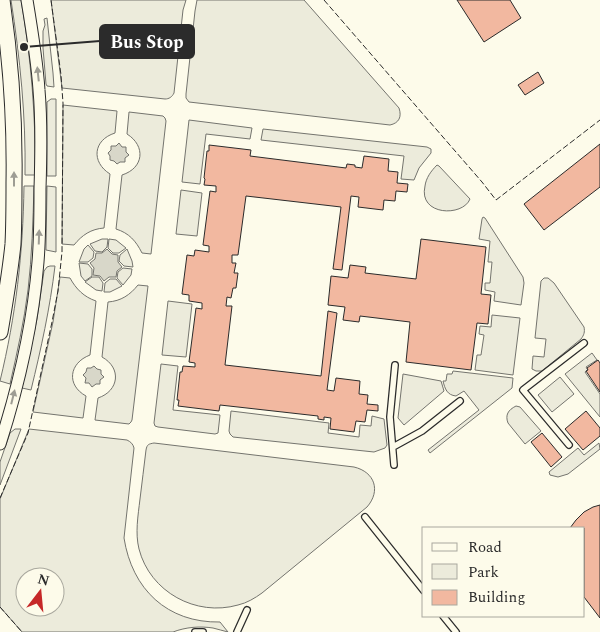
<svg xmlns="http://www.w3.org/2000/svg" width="600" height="632" viewBox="0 0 600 632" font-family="Spectral,serif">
<rect width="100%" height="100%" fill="#fdfbea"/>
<path fill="#ecebdb" stroke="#74746e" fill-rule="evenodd" d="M 11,0 L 21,0 C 31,58 36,116 35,175 L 25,175 C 26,116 20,58 11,0 Z
M 51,0 L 186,0 L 183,10 L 174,93 C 172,97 169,99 165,99 L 62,88 Z
M 197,0 L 304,0 L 399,108 C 402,117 399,123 390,125 L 189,102 L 186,98 L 186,94 L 195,11 Z
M 47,18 L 53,73 L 54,87 L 47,86 L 46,84 L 43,48 L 43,31 L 45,25 L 44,19 Z
M 51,99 L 56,99 L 56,176 L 47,176 L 47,102 Z
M 63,105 L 117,111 L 115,133 C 93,140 91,162 110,174 L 104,228 C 91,229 82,235 74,245 L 62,244 Z
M 129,112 L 163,116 L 165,118 L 166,121 L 151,254 L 142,253 C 136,241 129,233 116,229 L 122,175 C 144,168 146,146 127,134 Z
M 189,120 L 252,128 L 250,139 L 206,134 L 200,184 L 182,182 Z
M 263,129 L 427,147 L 431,149 L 431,153 L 419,168 L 414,180 L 401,179 L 404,156 L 261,140 Z
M 437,165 L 439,166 L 470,199 C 463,217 418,216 425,186 C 426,178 431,171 437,165 Z
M 24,186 L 34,186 C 33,221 32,256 28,290 C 24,322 17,353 10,384 L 0,381 C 16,315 23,254 24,186 Z
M 47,186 L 56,187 L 56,252 L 46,250 L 46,247 Z
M 181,190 L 202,193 L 197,236 L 176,234 Z
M 483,217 L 485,218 L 523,277 L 524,283 L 521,305 L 494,301 L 495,292 L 485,290 L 485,283 L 490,283 L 492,262 L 488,262 L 490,241 L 479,239 L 482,219 Z
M 102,239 L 108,239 L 107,247 L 102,252 L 95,251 L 90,244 Z
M 109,239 L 116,240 L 126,248 L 119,253 L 113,253 L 108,248 Z
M 88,245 L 94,252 L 93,258 L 88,262 L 79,262 L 84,249 Z
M 127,249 L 132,261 L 133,267 L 124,266 L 119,261 L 120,255 Z
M 79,263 L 88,264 L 92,269 L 92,276 L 85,281 L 81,276 Z
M 50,266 L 55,266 C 50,308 41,349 31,390 L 22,388 L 37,319 L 44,271 L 47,267 Z
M 123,268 L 132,269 L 131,275 L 123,285 L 117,278 L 118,272 Z
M 60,277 L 70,278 C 76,289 84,297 96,301 L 90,355 C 69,363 66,385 86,396 L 83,418 L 33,412 L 53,322 Z
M 92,277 L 99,277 L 103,283 L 102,291 L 96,290 L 85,282 Z
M 544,278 L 548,278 L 554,283 L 584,327 C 585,332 584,335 581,339 L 542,371 L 536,371 L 532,369 L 533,356 L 544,357 L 546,339 L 535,338 L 541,281 Z
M 110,279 L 116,279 L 122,286 L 110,292 L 104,292 L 105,283 Z
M 138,285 L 148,286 L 132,420 L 131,422 L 129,424 L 95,420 L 98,398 C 119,391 122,368 102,357 L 108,302 C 121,301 130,295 138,285 Z
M 168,301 L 192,304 L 186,357 L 162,355 Z
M 492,315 L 520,318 L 513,375 L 475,370 L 477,355 L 481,355 L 484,335 L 479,334 L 480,326 L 491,327 Z
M 592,353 L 597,360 L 586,367 L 588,370 L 585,372 L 600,394 L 600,417 L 565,374 Z
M 161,364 L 178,366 L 173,410 L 220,415 L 218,433 L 215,434 L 158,427 L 155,426 L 154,423 Z
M 453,371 L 513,378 L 512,388 L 430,453 L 428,450 L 479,410 L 464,391 L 456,396 C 447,395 445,389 443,381 L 446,381 L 447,374 L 452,374 Z
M 403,374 L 441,381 L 444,391 L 404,425 L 398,418 Z
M 560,377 L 574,394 L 552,412 L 538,395 Z
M 516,406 L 520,407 L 541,431 L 525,444 L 508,423 C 505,415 508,410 516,406 Z
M 231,411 L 329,423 L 328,433 L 359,437 L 360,425 L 371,426 L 372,416 L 384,419 L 387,445 L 385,448 L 374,452 L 233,437 L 230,434 L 229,431 Z
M 15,429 L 21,429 L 0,485 L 0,462 L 10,433 Z
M 29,429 L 127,440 C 131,442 133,444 134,448 L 124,538 C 132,589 167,623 220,622 L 228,632 C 223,631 218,629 213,628 C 200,626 186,627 173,632 L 22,632 L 0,607 L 0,499 ZM 25,577 L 55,577 L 55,607 L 25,607 Z
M 154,443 L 354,467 C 375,472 381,491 367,507 L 262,593 C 255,598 247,603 238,605 C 196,617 150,592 139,549 C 135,533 138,516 140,499 C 142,483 144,466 146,450 C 147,444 149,444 154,443 Z
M 599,443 L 600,449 L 568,474 L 558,477 L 550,475 L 549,472 L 578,448 L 584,455 Z"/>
<path fill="#d8d7c9" stroke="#74746e" d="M 119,143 L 122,147 L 126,147 L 126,152 L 129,155 L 125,158 L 125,162 L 120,162 L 117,164 L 114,161 L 110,160 L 110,156 L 108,153 L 111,150 L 111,146 L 116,146 Z
M 107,249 L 112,254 L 118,255 L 118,262 L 122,267 L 117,271 L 116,277 L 109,277 L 104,281 L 100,276 L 93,275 L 94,268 L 90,263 L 95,259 L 96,253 L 102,253 Z
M 94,366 L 97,369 L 101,370 L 101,374 L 104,377 L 100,380 L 100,384 L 96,384 L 92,387 L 89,383 L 85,383 L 86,378 L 83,375 L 86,372 L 87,368 L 91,368 Z"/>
<path fill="#f2b8a0" stroke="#2b2b2b" d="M 457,0 L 510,0 L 521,18 L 484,42 Z
M 538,72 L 544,83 L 525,95 L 518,85 Z
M 600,144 L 600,187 L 544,230 L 524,204 Z
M 209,145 L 251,150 L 250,156 L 346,168 L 347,164 L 355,165 L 355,167 L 362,168 L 364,156 L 389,159 L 388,171 L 398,172 L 397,183 L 408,184 L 407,192 L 396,191 L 395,201 L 384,200 L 383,210 L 358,207 L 359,197 L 351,196 L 342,270 L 333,269 L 341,207 L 246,196 L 238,255 L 232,255 L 232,263 L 236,263 L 234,273 L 238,273 L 236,288 L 233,288 L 231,298 L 227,297 L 226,306 L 232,306 L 225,365 L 321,376 L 328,311 L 337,313 L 327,390 L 334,391 L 336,378 L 360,381 L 359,394 L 368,395 L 367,404 L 378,405 L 378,411 L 367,410 L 365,422 L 356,421 L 354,432 L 330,429 L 331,418 L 324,417 L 324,420 L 318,419 L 318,416 L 220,405 L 219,411 L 178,406 L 179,400 L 177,400 L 180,372 L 182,372 L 183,366 L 195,367 L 195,363 L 189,362 L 196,308 L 202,309 L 202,303 L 189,301 L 189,295 L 182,294 L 187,255 L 194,256 L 195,250 L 209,252 L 209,246 L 203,245 L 210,191 L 216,192 L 216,186 L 204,185 L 205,179 L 204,178 L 207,151 L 209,151 Z
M 421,239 L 486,247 L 481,294 L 491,295 L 488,324 L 477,323 L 471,370 L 406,362 L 410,322 L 360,316 L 359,322 L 343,320 L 345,307 L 328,305 L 331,276 L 348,278 L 350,265 L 366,267 L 365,273 L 416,279 Z
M 598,360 L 600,363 L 600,392 L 586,371 L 588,370 L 587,368 Z
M 586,411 L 600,428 L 600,436 L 583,450 L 565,429 Z
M 542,433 L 562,457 L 551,467 L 531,442 Z
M 600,505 L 600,618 L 584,597 L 584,528 L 570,528 L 576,520 L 584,512 L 593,507 Z"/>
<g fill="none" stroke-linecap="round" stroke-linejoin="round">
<defs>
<path id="lane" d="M 569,445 L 523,390 L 584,343
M 393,447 L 422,431 L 460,401
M 394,465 L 390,417 L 395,365
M 365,517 L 424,591
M 443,616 L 456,632
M 195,632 L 203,632
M 237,632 L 247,610"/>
<path id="street" d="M 0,444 C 19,385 33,323 38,262 C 40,238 40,213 40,189 C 41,157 42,123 39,90 C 37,60 32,30 27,0"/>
<path id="secondary" d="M 0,332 C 5,303 10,274 13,244 C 14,224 14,204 14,183 C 15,122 11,61 2,0"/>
</defs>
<use href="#lane" stroke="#2b2b2b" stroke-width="8"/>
<use href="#street" stroke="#2b2b2b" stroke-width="13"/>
<use href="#secondary" stroke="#2b2b2b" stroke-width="17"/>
<use href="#lane" stroke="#fdfbea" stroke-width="5.5"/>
<use href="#street" stroke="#fdfbea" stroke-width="11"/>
<use href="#secondary" stroke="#fdfbea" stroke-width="15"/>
<path stroke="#2b2b2b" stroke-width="1" stroke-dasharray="6 2.5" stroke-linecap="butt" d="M 324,0 L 482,182 L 496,200 L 600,120
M 0,498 L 28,433 L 52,322 L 58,291 L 62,252 L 63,103 L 61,75 L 51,0
M 0,607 L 22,632"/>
</g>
<defs><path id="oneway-solid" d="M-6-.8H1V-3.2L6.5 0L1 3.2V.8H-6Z" transform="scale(1.25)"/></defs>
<g fill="#9e9d94">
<use href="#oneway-solid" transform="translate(38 74) rotate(-96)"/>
<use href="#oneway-solid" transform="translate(14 179) rotate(-90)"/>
<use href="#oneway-solid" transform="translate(39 237) rotate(-88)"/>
<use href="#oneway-solid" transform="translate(13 397) rotate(-76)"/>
</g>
<path fill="none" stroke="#2b2b2b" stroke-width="2" d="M24 47L100 41"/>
<circle fill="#2b2b2b" stroke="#fdfbea" stroke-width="2" cx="24" cy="47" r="5"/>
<rect fill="#2b2b2b" stroke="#2b2b2b" stroke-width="2" x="100" y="25" width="94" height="33" rx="5"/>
<g font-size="18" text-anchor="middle" font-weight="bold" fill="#fff">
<text x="147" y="48">Bus Stop</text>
</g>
<rect x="422" y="527" width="162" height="90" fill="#fdfbea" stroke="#a9a89e"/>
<rect x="432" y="543" width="25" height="8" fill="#fdfbea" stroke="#a9a89e"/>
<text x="468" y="552" font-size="15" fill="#2b2b2b">Road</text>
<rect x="432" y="564" width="25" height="15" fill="#ecebdb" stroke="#a9a89e"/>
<text x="468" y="577" font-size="15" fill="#2b2b2b">Park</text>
<rect x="432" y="590" width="25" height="15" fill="#f2b8a0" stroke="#a9a89e"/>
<text x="468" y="602" font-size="15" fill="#2b2b2b">Building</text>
<g transform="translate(40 592) rotate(16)"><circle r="24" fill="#fdfbea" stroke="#a9a89e"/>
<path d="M0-4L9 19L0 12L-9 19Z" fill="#c62828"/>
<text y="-8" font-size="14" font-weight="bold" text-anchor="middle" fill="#2b2b2b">N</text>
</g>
</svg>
